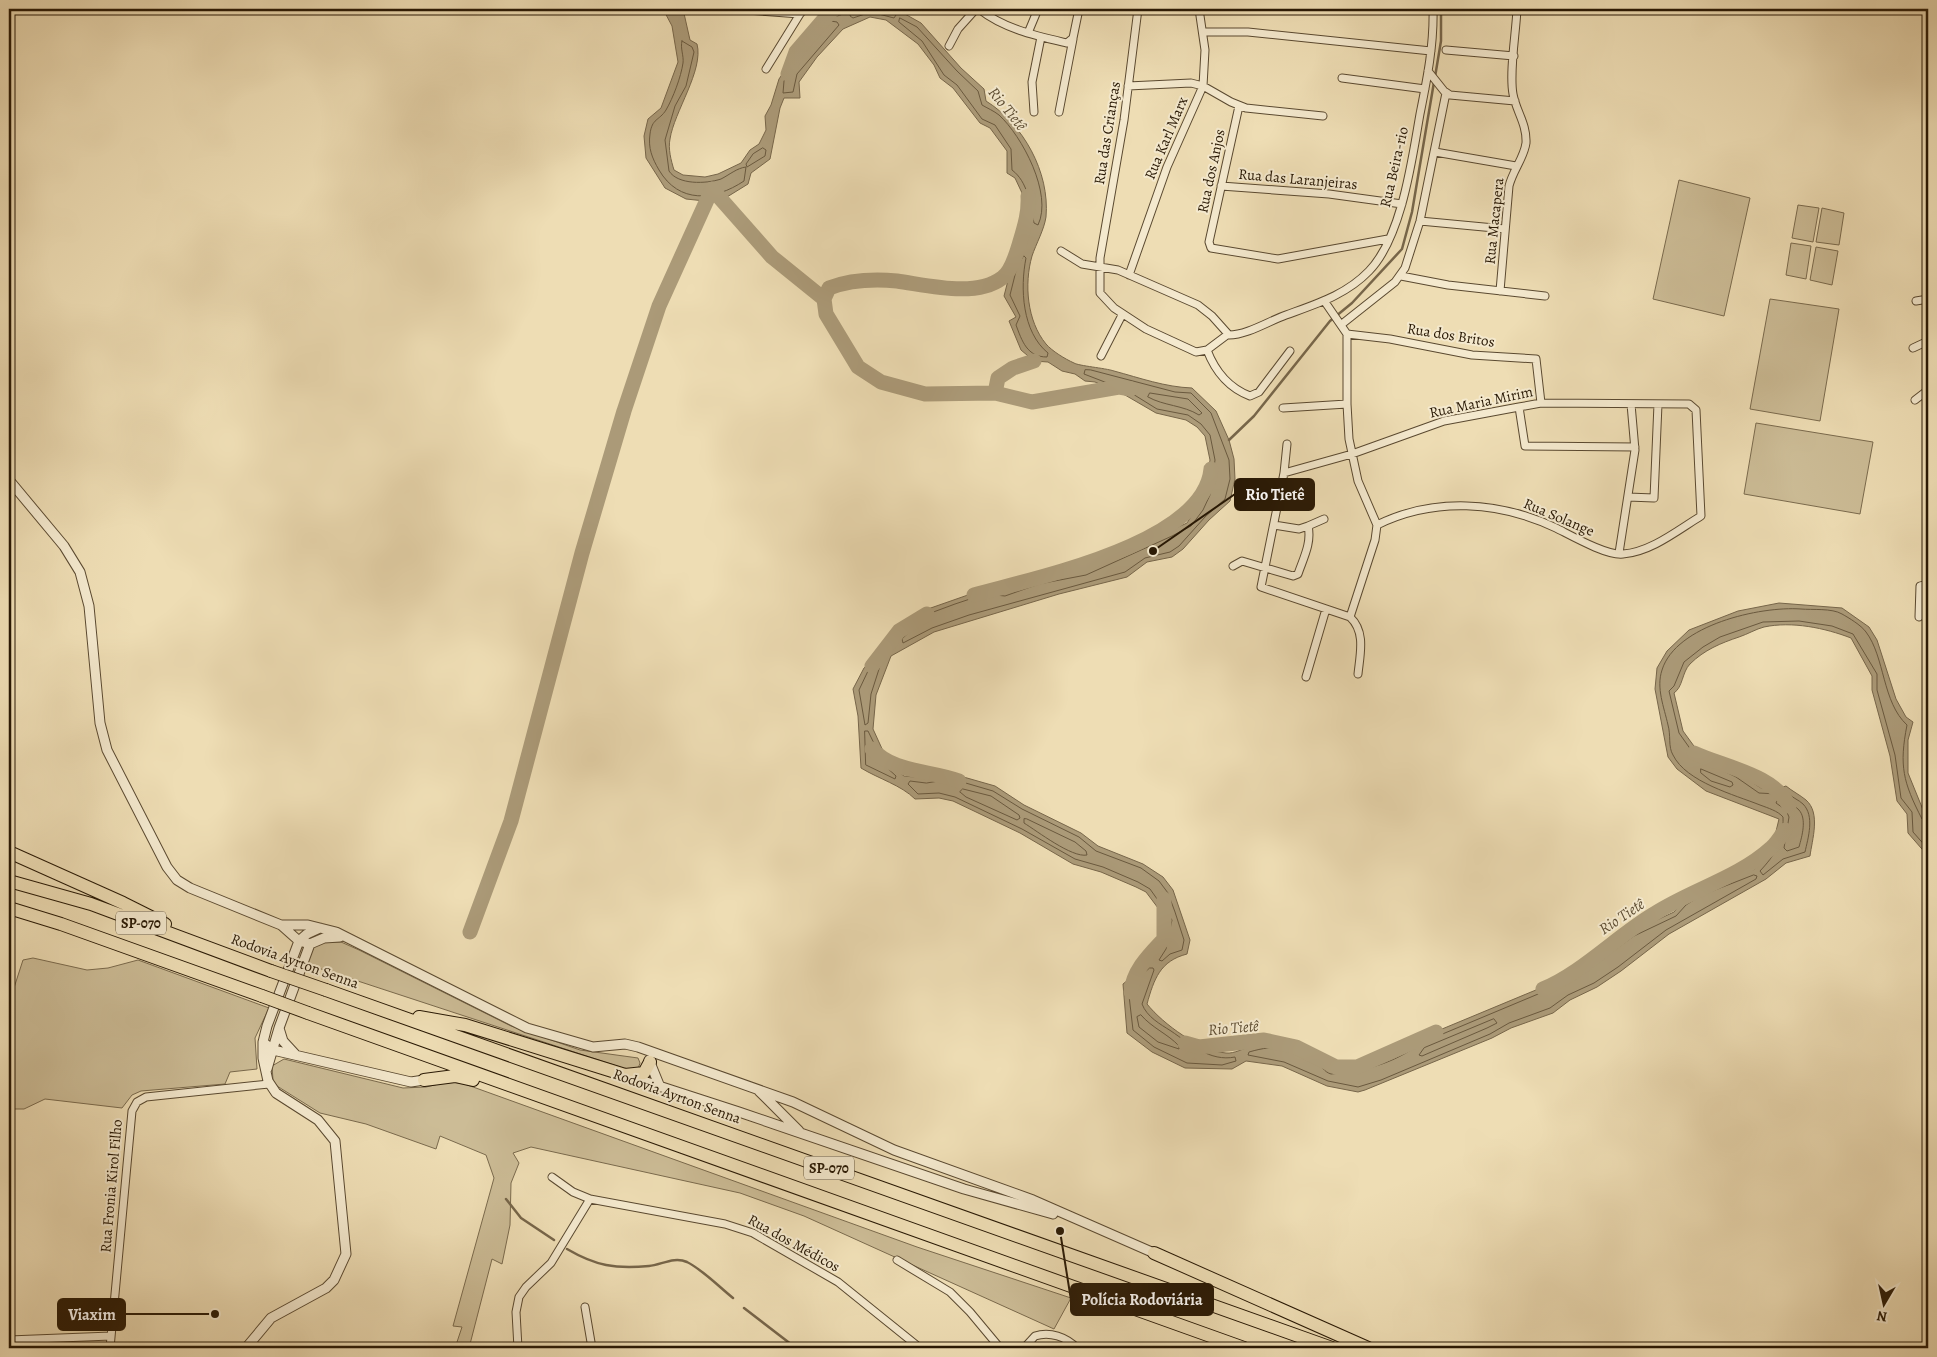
<svg xmlns="http://www.w3.org/2000/svg" width="1937" height="1357" viewBox="0 0 1937 1357" font-family="Alegreya,serif">
<rect width="100%" height="100%" fill="#eeddb4"/>
<filter id="stains"><feTurbulence type="fractalNoise" baseFrequency=".004" numOctaves="4"/><feColorMatrix values="0 0 0 0 .2 0 0 0 0 .09 0 0 0 0 .02 0 0 0 .5 -.17"/></filter>
<radialGradient id="worn" r=".72"><stop offset=".6" stop-color="#630" stop-opacity="0"/><stop offset="1" stop-color="#630" stop-opacity=".3"/></radialGradient>
<path fill="#ccbc96" stroke="#7a6a4d" d="M 1679,180 L 1750,198 L 1724,316 L 1653,299 Z
M 1798,205 L 1819,208 L 1813,242 L 1792,238 Z
M 1822,208 L 1844,213 L 1839,245 L 1816,242 Z
M 1791,243 L 1811,246 L 1806,279 L 1786,275 Z
M 1816,247 L 1838,251 L 1832,285 L 1810,280 Z
M 1770,299 L 1839,309 L 1820,421 L 1750,409 Z
M 1756,423 L 1873,442 L 1860,514 L 1744,494 Z
M 326,942 L 341,942 L 359,950 L 511,1026 L 580,1050 L 638,1058 L 640,1063 L 638,1069 L 632,1071 L 306,964 L 314,947 Z
M 33,958 L 87,970 L 108,968 L 138,960 L 269,1008 L 255,1038 L 257,1069 L 230,1072 L 225,1084 L 141,1091 L 132,1095 L 122,1108 L 45,1099 L 24,1109 L 9,1109 L 9,997 L 11,997 L 23,960 Z
M 284,1059 L 403,1088 L 426,1087 L 447,1082 L 462,1083 L 917,1247 L 1071,1298 L 1054,1329 L 804,1216 L 740,1193 L 531,1147 L 513,1153 L 519,1163 L 511,1183 L 510,1225 L 502,1264 L 492,1259 L 469,1348 L 455,1348 L 462,1327 L 453,1326 L 494,1178 L 486,1155 L 440,1136 L 436,1149 L 366,1124 L 320,1113 L 277,1086 L 273,1080 L 272,1066 Z"/>
<path fill="#ab9a78" stroke="#77664a" d="M 663,9 L 683,9 L 690,40 L 697,44 C 704,70 674,112 670,139 C 668,149 671,160 674,170 L 683,175 L 705,177 L 718,174 L 741,163 L 750,150 L 759,144 L 766,130 L 765,116 L 771,105 L 779,79 L 802,45 L 806,30 L 822,15 C 834,17 840,18 849,9 L 896,9 L 921,23 L 961,68 L 984,89 L 986,101 C 1023,124 1050,172 1046,217 C 1044,230 1036,244 1032,256 C 1024,284 1027,321 1046,344 C 1052,351 1065,359 1074,363 C 1079,366 1105,368 1114,371 C 1140,378 1165,387 1192,388 L 1216,411 L 1229,440 L 1234,459 L 1235,479 L 1230,501 L 1209,520 L 1183,549 L 1172,557 L 1147,562 L 1127,577 L 1059,594 L 934,632 L 891,656 L 876,695 L 873,729 L 889,764 L 904,776 L 925,778 L 953,774 L 995,786 L 1024,805 L 1081,833 L 1098,846 L 1143,864 L 1163,877 L 1173,890 L 1190,940 L 1187,954 C 1160,961 1154,979 1147,1004 C 1163,1024 1200,1051 1226,1053 C 1234,1054 1244,1048 1252,1046 C 1285,1037 1307,1045 1331,1069 L 1367,1065 L 1384,1059 L 1405,1049 L 1418,1039 L 1572,975 L 1631,932 L 1674,912 L 1683,901 L 1697,892 L 1755,869 L 1771,852 L 1779,819 L 1706,791 L 1677,769 L 1668,757 L 1655,689 L 1657,668 L 1667,651 L 1689,630 L 1738,611 L 1779,603 L 1842,608 L 1869,627 L 1877,640 L 1896,699 L 1906,717 L 1913,722 L 1908,740 L 1908,773 L 1928,822 L 1928,856 L 1908,833 L 1907,814 L 1897,801 L 1890,756 L 1872,690 L 1872,676 L 1851,638 C 1825,628 1792,621 1764,627 C 1756,629 1748,634 1739,637 C 1721,643 1704,650 1690,664 C 1682,672 1683,687 1674,693 L 1683,731 L 1699,753 L 1738,773 L 1761,788 L 1777,789 L 1786,786 C 1792,791 1800,795 1806,800 C 1821,813 1812,840 1810,856 L 1786,863 L 1766,879 L 1669,934 L 1621,971 L 1597,987 L 1570,1000 L 1553,1013 L 1511,1028 L 1492,1038 L 1365,1090 L 1358,1092 L 1327,1086 L 1282,1066 L 1246,1061 L 1232,1069 L 1185,1068 L 1152,1052 L 1127,1033 L 1123,984 C 1148,964 1163,954 1167,920 L 1146,892 L 1136,887 L 1101,872 L 1073,864 L 1020,833 L 953,801 L 939,798 L 915,799 C 901,785 879,779 861,768 L 858,716 L 853,689 L 864,668 L 925,610 L 985,589 L 1004,591 L 1037,579 L 1084,570 L 1187,523 L 1205,494 L 1210,460 L 1205,436 L 1197,427 L 1186,420 L 1156,413 L 1125,395 L 1095,382 L 1085,381 L 1075,374 L 1062,371 L 1048,362 L 1034,361 L 1021,350 L 1009,321 L 1016,317 L 1004,296 L 1012,265 L 1030,229 L 1022,193 L 1015,178 L 1007,173 L 1007,151 L 990,128 L 980,123 L 953,88 L 940,78 L 934,65 L 918,44 L 886,20 L 870,17 L 843,29 L 817,57 L 799,82 L 800,98 L 784,98 L 780,108 L 770,159 L 751,173 L 748,184 L 727,197 L 705,201 L 686,199 L 665,188 L 646,158 L 644,136 L 648,119 L 661,108 L 678,62 L 672,26 Z"/>
<g fill="none" stroke-linecap="round" stroke-linejoin="round">
<path stroke="#6a593e" stroke-width="1" d="M 852,9 L 850,16 L 853,18 L 871,12 L 894,18 L 896,15 L 894,9
M 900,18 L 917,27 L 957,71 L 978,91 L 982,105 C 987,108 994,111 999,115 C 1022,136 1053,194 1038,225 L 1034,223 C 1030,204 1028,182 1012,170 L 1011,149 L 995,125 L 982,119 L 957,85 L 944,75 L 922,41 L 899,22 Z
M 824,20 L 837,22 L 839,25 L 797,74 L 793,92 L 783,93 L 784,81 L 806,47 L 810,32 Z
M 682,41 L 692,47 L 694,52 L 686,86 L 675,106 L 665,140 L 669,171 C 678,185 706,184 721,179 C 729,175 737,168 746,167 L 744,181 C 714,201 679,204 659,170 C 652,158 648,148 650,134 C 652,118 659,121 666,110 C 673,98 681,77 683,63 C 684,56 680,48 682,41 Z
M 763,148 L 766,150 L 765,156 L 747,167 L 746,164 L 753,154 Z
M 1024,256 L 1026,258 C 1020,288 1022,332 1048,353 L 1047,357 C 1027,357 1022,341 1016,325 L 1020,316 L 1010,295 L 1017,267 Z
M 1091,370 L 1175,392 L 1191,393 L 1211,413 L 1229,460 L 1230,479 L 1225,499 L 1205,517 L 1179,546 L 1170,552 L 1145,558 L 1125,572 L 969,615 L 932,628 L 903,643 L 902,639 L 928,614 L 955,604 L 985,594 L 1005,596 L 1039,584 L 1086,575 L 1172,536 L 1191,526 L 1203,510 L 1210,495 L 1215,460 L 1210,435 L 1201,424 L 1188,415 L 1157,409 L 1128,391 L 1084,374 L 1085,370 Z
M 1150,393 L 1188,399 L 1202,413 L 1199,415 C 1183,405 1164,406 1148,397 Z
M 878,663 L 880,666 L 871,694 L 868,723 L 865,725 L 859,690 L 868,671 Z
M 865,731 L 868,731 L 885,766 L 896,776 L 895,779 L 866,765 Z
M 1701,769 L 1732,782 L 1733,785 L 1730,787 L 1711,781 L 1701,773 Z
M 952,779 L 993,791 L 1022,809 L 1079,837 L 1096,851 L 1141,868 L 1159,881 L 1168,893 L 1175,912 L 1184,940 L 1182,950 L 1170,954 L 1162,961 L 1159,960 L 1166,949 L 1172,920 L 1150,889 L 1138,882 L 1103,867 L 1075,859 L 1022,829 L 955,797 L 939,793 L 918,794 L 908,784 L 910,781 L 926,783 Z
M 963,789 L 991,796 L 1019,815 L 1020,818 L 1017,820 L 966,797 L 960,792 Z
M 1785,800 C 1789,804 1796,806 1799,810 C 1807,819 1802,836 1799,847 L 1787,851 L 1784,848 L 1789,817 L 1786,810 L 1776,803 L 1777,801 Z
M 1027,819 L 1075,842 L 1086,851 L 1087,855 C 1072,858 1037,831 1024,823 L 1024,819 Z
M 1928,822 L 1922,819 C 1903,782 1899,766 1907,725 C 1882,702 1885,657 1866,632 C 1861,625 1849,618 1842,614 C 1832,608 1812,610 1801,609 C 1760,606 1676,625 1662,670 C 1656,688 1664,707 1668,725 C 1671,735 1668,747 1673,755 C 1686,782 1735,795 1760,805 C 1768,808 1778,811 1783,817 C 1784,841 1775,855 1760,871 L 1763,875 L 1783,859 L 1805,852 C 1808,838 1815,816 1803,804 C 1799,800 1791,797 1786,792 L 1777,794 L 1759,793 L 1736,777 L 1696,757 L 1679,733 L 1669,691 L 1674,686 L 1684,662 L 1703,647 L 1720,637 L 1763,622 L 1799,621 L 1832,626 L 1853,634 L 1877,674 L 1877,690 L 1895,755 L 1901,798 L 1912,812 L 1913,832 L 1928,849
M 1754,875 L 1757,876 L 1756,879 L 1666,930 L 1618,967 L 1594,983 L 1568,995 L 1550,1008 L 1509,1023 L 1490,1034 L 1381,1080 L 1358,1087 L 1328,1081 L 1284,1062 L 1248,1055 L 1249,1052 C 1277,1044 1292,1046 1316,1062 C 1322,1066 1324,1072 1331,1074 C 1365,1071 1393,1064 1421,1043 L 1574,979 L 1634,936 L 1676,916 L 1686,905 L 1700,896 Z
M 1150,968 L 1153,968 L 1154,970 L 1142,1004 C 1147,1017 1160,1024 1171,1031 C 1190,1044 1210,1062 1235,1057 L 1236,1061 L 1222,1065 L 1187,1063 L 1154,1047 L 1133,1030 L 1128,987 Z
M 1141,1015 C 1152,1028 1168,1034 1179,1046 L 1179,1049 L 1158,1042 L 1139,1027 L 1137,1017 Z
M 1494,1019 L 1497,1023 L 1487,1028 L 1422,1056 L 1419,1055 L 1424,1048 Z"/>
<path stroke="#77664a" stroke-width="2.5" d="M 1435,77 L 1441,41 L 1441,9
M 1229,440 L 1254,416 L 1330,321 L 1352,303 L 1402,249 L 1412,212 L 1434,82
M 506,1199 L 521,1218 L 554,1240
M 567,1249 C 596,1266 615,1269 649,1266 C 661,1265 674,1256 687,1262 C 703,1270 718,1286 733,1298
M 744,1308 L 796,1348"/>
<path stroke="#ab9a78" stroke-width="15" d="M 788,74 L 796,52 L 833,9
M 1028,196 C 1029,214 1024,228 1019,245 C 1016,255 1011,272 1002,278 C 976,298 927,285 897,281 C 875,279 850,280 829,288 L 824,299 L 826,314 L 858,367 L 881,382 L 925,394 L 995,393 L 1032,402 L 1119,387 L 1131,389
M 995,393 L 998,378 L 1013,368 L 1034,361
M 974,595 C 1034,578 1204,544 1211,469
M 872,666 L 899,631 L 927,614
M 872,749 C 893,773 930,770 959,781
M 1694,753 C 1724,767 1775,775 1789,806
M 470,932 L 511,821 L 582,553 L 624,411 L 659,306 L 712,189 L 772,257 L 824,299
M 1543,989 C 1582,973 1617,936 1654,914 C 1691,890 1738,878 1771,848 C 1776,844 1781,836 1785,830
M 1131,992 C 1133,970 1150,954 1164,939 L 1164,899
M 1185,1043 L 1199,1047 L 1264,1040 L 1296,1047 L 1336,1067 L 1357,1067 L 1436,1032"/>
<defs>
<path id="minor" d="M 734,9 L 800,14 L 804,9
M 979,9 C 1004,29 1037,36 1067,43 L 1073,38 L 1079,9
M 1138,9 L 1124,120 L 1100,258 L 1100,293 L 1114,308 L 1146,329 L 1196,352 L 1207,350
M 1203,32 L 1248,32 L 1431,51
M 1028,33 L 1038,9
M 949,46 L 958,29 L 976,9
M 1446,50 L 1514,56
M 766,69 L 800,14
M 1428,71 L 1444,91 L 1450,95 L 1515,101
M 1342,78 L 1425,89
M 1128,86 L 1191,83 L 1203,86 L 1231,102 L 1246,108 L 1323,116
M 1239,106 L 1209,242 L 1211,248 L 1278,259 L 1388,239
M 1034,112 L 1032,82 L 1041,37
M 1059,112 L 1073,39
M 1435,152 L 1516,166
M 1221,186 L 1329,194 L 1402,204
M 1420,221 L 1505,229
M 1061,251 L 1082,264 L 1118,270 L 1198,305 L 1212,316 L 1229,335 C 1247,335 1269,321 1286,315 C 1316,304 1346,295 1369,271 C 1402,237 1412,159 1420,114 C 1427,79 1434,45 1433,9
M 1928,271 L 1928,276
M 1129,275 L 1167,167 L 1203,86 L 1205,50 L 1199,9
M 1401,276 L 1448,285 L 1545,296
M 1500,291 L 1509,186 C 1513,170 1524,158 1526,143 C 1527,124 1516,111 1513,94 C 1509,72 1516,33 1517,9
M 1916,301 L 1928,299
M 1325,302 L 1347,334 L 1347,404 L 1349,439 L 1358,481 L 1377,525
M 1342,324 L 1395,282 L 1405,268 L 1420,221 L 1446,93
M 1347,334 L 1390,339 L 1472,355 L 1536,359 L 1541,403
M 1227,335 L 1207,350 C 1215,371 1229,388 1250,396 L 1259,392 L 1290,351
M 1913,348 L 1928,341
M 1101,356 L 1122,315
M 1915,400 L 1928,390
M 1519,407 L 1525,446 L 1635,447
M 1283,408 L 1347,404
M 1287,444 L 1284,473 L 1261,587 L 1350,617 C 1366,632 1360,654 1358,674
M 1284,473 L 1352,454 L 1444,421 L 1519,407 L 1541,403 L 1689,404 L 1696,410 L 1701,516 C 1678,530 1651,552 1623,554 C 1607,556 1572,536 1556,528 C 1499,501 1434,497 1377,525 L 1375,540 L 1350,617
M 1628,497 L 1654,498 L 1658,404
M 1274,525 L 1299,529 L 1308,526
M 1619,553 L 1635,450 L 1631,404
M 1233,566 L 1242,561 L 1293,576 L 1298,574 C 1303,559 1312,543 1308,526 L 1324,519
M 1919,617 L 1920,586 L 1928,584
M 1306,677 L 1326,609
M 552,1177 L 573,1192 L 590,1199 L 725,1224 L 753,1233 L 838,1282 L 920,1348
M 897,1260 L 950,1292 L 970,1312 L 1000,1348
M 585,1307 L 592,1348
M 9,1340 L 111,1336
M 110,1348 L 132,1111 L 137,1102 L 146,1097 L 269,1084
M 518,1348 L 516,1312 L 519,1297 L 526,1287 L 551,1263 L 590,1199
M 1024,1348 L 1035,1336 C 1050,1331 1066,1337 1077,1348"/>
<path id="tertiary" d="M 9,480 L 64,546 L 80,572 L 89,606 L 100,723 L 107,750 L 167,867 L 177,880 L 190,888 L 281,925 L 299,941 L 310,944
M 281,925 L 308,925 L 336,932 L 527,1028 L 593,1047 L 625,1044 L 638,1047 L 793,1102 L 894,1150 L 1033,1200 L 1154,1253
M 310,944 L 324,938 L 340,937
M 279,1028 L 283,1041 L 295,1054
M 263,1042 L 273,1050 L 411,1082 L 424,1080
M 649,1060 L 660,1087
M 267,1069 L 279,1028 L 310,944
M 628,1076 L 739,1112 L 964,1189 L 1053,1214
M 759,1091 L 799,1131
M 246,1348 L 271,1318 L 326,1288 L 334,1280 L 346,1254 L 335,1141 L 318,1120 L 276,1093 L 268,1081 L 263,1058 L 263,1042 L 267,1026 L 299,941 L 307,934 L 320,928"/>
<path id="motorway" d="M 9,852 L 123,903 L 165,924
M 9,881 L 91,904 L 271,971
M 9,908 L 61,924 L 262,996
M 326,990 L 1332,1348
M 308,1013 L 1244,1348
M 419,1017 L 465,1025 L 625,1075 L 644,1073 L 650,1062
M 424,1080 L 455,1076 L 473,1080
M 1154,1253 L 1368,1348"/>
</defs>
<use href="#minor" stroke="#5a4930" stroke-width="9"/>
<use href="#tertiary" stroke="#5a4930" stroke-width="11"/>
<use href="#motorway" stroke="#281804" stroke-width="14"/>
<use href="#minor" stroke="#f4e9ce" stroke-width="7"/>
<use href="#tertiary" stroke="#f4e9ce" stroke-width="9"/>
<use href="#motorway" stroke="#eeddb4" stroke-width="12"/>
<defs>
<path id="motorway-bridge" d="M 271,971 L 326,990
M 262,996 L 308,1013"/>
</defs>
<use href="#motorway-bridge" stroke="#281804" stroke-width="14" stroke-linecap="butt"/>
<use href="#motorway-bridge" stroke="#eeddb4" stroke-width="12"/>
</g>
<g text-anchor="middle" stroke-width="4" stroke-linejoin="round" paint-order="stroke">
<g fill="#f4e9ce" stroke="#655741" stroke-width="1">
<rect x="116" y="911.5" width="50" height="23" rx="4"/>
<rect x="804" y="1156.5" width="50" height="23" rx="4"/>
</g>
<g font-size="14" font-weight="bold" fill="#281804">
<text x="141" y="928">SP-070</text>
<text x="829" y="1173">SP-070</text>
</g>
<g font-size="15" fill="#281804" stroke="#f4e9ce">
<text transform="translate(1107 133) rotate(-81)" y="5">Rua das Crianças</text>
<text transform="translate(1166 138) rotate(-67)" y="5">Rua Karl Marx</text>
<text transform="translate(1394 167) rotate(-77)" y="5">Rua Beira-rio</text>
<text transform="translate(1211 171) rotate(-78)" y="5">Rua dos Anjos</text>
<text transform="translate(1298 179) rotate(5)" y="5">Rua das Laranjeiras</text>
<text transform="translate(1494 221) rotate(-84)" y="5">Rua Macapera</text>
<text transform="translate(1451 335) rotate(9)" y="5">Rua dos Britos</text>
<text transform="translate(1481 402) rotate(-12)" y="5">Rua Maria Mirim</text>
<text transform="translate(1559 517) rotate(23)" y="5">Rua Solange</text>
<text transform="translate(295 961) rotate(20)" y="5">Rodovia Ayrton Senna</text>
<text transform="translate(677 1096) rotate(20)" y="5">Rodovia Ayrton Senna</text>
<text transform="translate(111 1186) rotate(-85)" y="5">Rua Fronia Kirol Filho</text>
<text transform="translate(794 1243) rotate(29)" y="5">Rua dos Médicos</text>
</g>
<g font-size="16" font-style="italic" fill="#5c4c32" stroke="#f4e9ce">
<text transform="translate(1008 108) rotate(51)" y="6">Rio Tietê</text>
<text transform="translate(1621 916) rotate(-34)" y="6">Rio Tietê</text>
<text transform="translate(1233 1027) rotate(-5)" y="6">Rio Tietê</text>
</g>
</g>
<path fill="none" stroke="#281804" stroke-width="2" d="M1153 551L1235 494M1060 1231L1071 1300M215 1314L125 1314"/>
<g fill="#281804" stroke="#f4e9ce" stroke-width="2">
<circle cx="1153" cy="551" r="5"/>
<circle cx="1060" cy="1231" r="5"/>
<circle cx="215" cy="1314" r="5"/>
</g>
<g fill="#281804" stroke="#281804" stroke-width="2">
<rect x="1235" y="479" width="79" height="31" rx="5"/>
<rect x="1071" y="1284" width="142" height="31" rx="5"/>
<rect x="58" y="1299" width="67" height="31" rx="5"/>
</g>
<g font-size="16" text-anchor="middle" font-weight="bold" fill="#fff">
<text x="1275" y="500">Rio Tietê</text>
<text x="1142" y="1305">Polícia Rodoviária</text>
<text x="92" y="1320">Viaxim</text>
</g>
<rect width="1937" height="1357" fill="none" stroke="#eeddb4" stroke-width="30"/>
<rect x="10" y="10" width="1917" height="1337" fill="none" stroke="#281804" stroke-width="2.5"/>
<rect x="15" y="15" width="1907" height="1327" fill="none" stroke="#281804"/>
<g transform="translate(1884 1304) rotate(189)" stroke="#f4e9ce" stroke-width="4" paint-order="stroke">
<path d="M0-4L9 19L0 12L-9 19Z" fill="#281804"/>
<text y="-8" font-size="14" font-weight="bold" text-anchor="middle" fill="#281804">N</text>
</g>
<rect width="100%" height="100%" filter="url(#stains)"/>
<rect width="100%" height="100%" fill="url(#worn)"/>
</svg>
